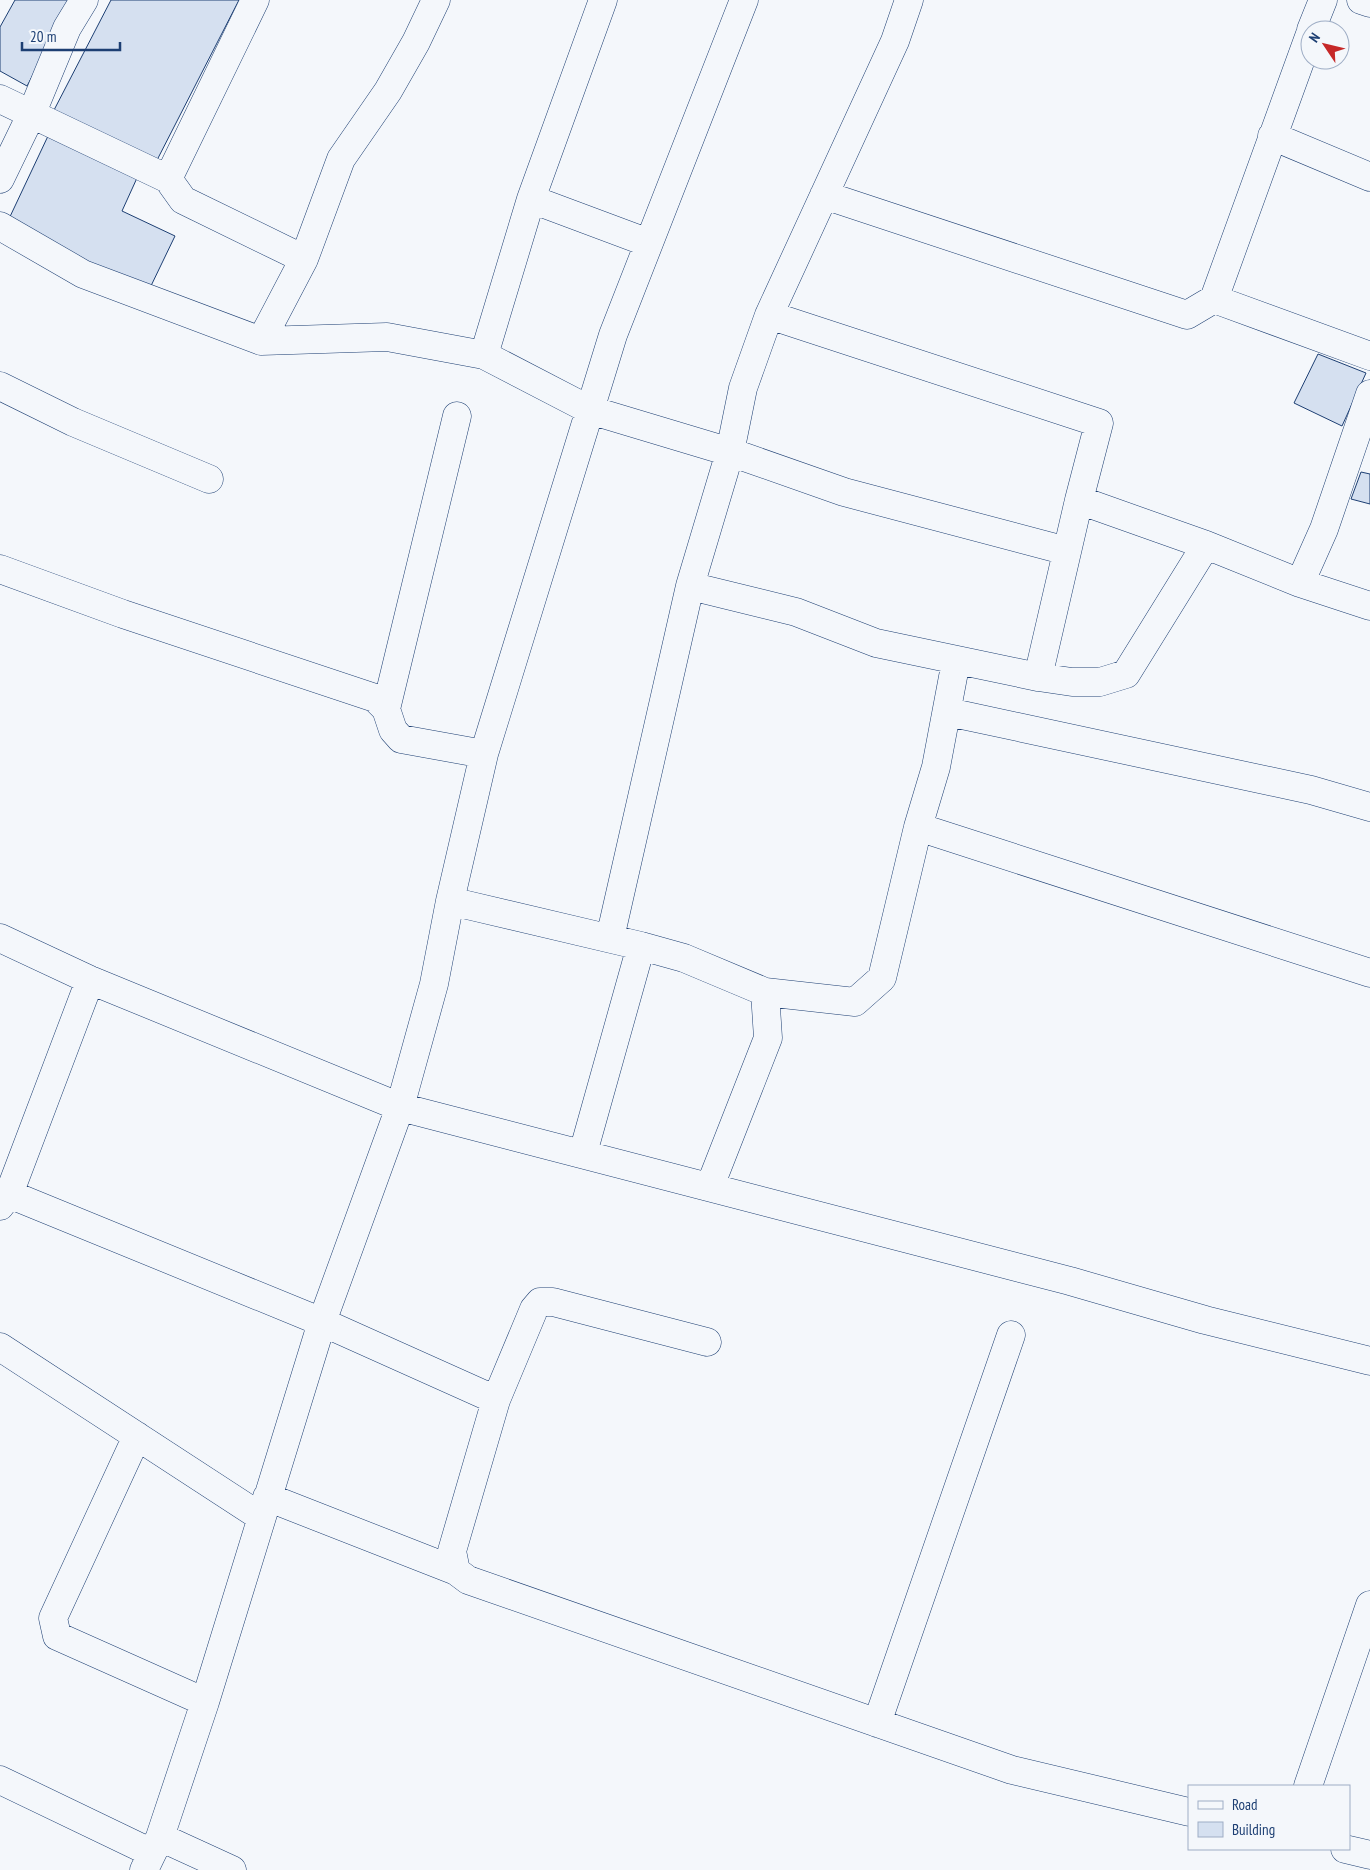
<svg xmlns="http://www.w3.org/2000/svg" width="1370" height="1870" viewBox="0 0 1370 1870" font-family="'PT Sans Narrow',sans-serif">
<rect width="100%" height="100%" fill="#f4f7fb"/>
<path fill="#d5e0f0" stroke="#1d3f73" d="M 15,0 L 73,0 L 27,86 L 0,71 L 0,27 Z
M 111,0 L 239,0 L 155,164 L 53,112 Z
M 48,136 L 137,178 L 122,211 L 175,236 L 149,290 L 7,223 Z
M 1318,354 L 1366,373 L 1342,426 L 1294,403 Z
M 1361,472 L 1370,474 L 1370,504 L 1351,499 Z"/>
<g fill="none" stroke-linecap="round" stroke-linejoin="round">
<defs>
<path id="minor" d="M 255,0 L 168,179 L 183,200 L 304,259
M 1361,0 L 1370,3
M 1311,30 L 1323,0
M 0,99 L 168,179
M 1272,136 L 1370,177
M 0,179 L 31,115 L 67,28 L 84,0
M 824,195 L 1187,315 L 1214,299 L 1310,34
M 531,199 L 649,243
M 0,226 L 83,274 L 261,341 L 387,337 L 484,355 L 590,410 L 730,452 L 844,492 L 1067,551
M 1214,299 L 1370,356
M 769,315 L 1099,423 L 1079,500
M 261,341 L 304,259 L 341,159 L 388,91 L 416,42 L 436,0
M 484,355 L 531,199 L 603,0
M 0,386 L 73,422 L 209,479
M 0,569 L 123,614 L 375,698 L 386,709 L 393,730 L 401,739 L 484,754
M 1300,583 L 1370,606
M 690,586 L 730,452 L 743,388 L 769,315 L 895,41 L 909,0
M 1038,677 L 1079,500 L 1206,545
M 386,709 L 457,416
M 948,712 L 1311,790 L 1370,807
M 918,827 L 1370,973
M 450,901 L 641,946 L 684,958 L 765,992 L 855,1002 L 882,978 L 918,827 L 936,767 L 956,661
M 0,938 L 90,980 L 400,1107 L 1070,1281 L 1205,1320 L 1370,1361
M 610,938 L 690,586 L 796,612 L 876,643 L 1038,677 L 1072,682 L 1100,682 L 1126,674 L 1206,545 L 1300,583 L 1324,529 L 1370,394
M 583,1153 L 641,946
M 710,1186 L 768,1038 L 765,992
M 9,1194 L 90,980
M 0,1206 L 9,1194 L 322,1322 L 496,1400 L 452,1551 L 456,1571 L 468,1580 L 1012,1770 L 1189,1812
M 0,1347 L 261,1517
M 496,1400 L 534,1309 L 540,1302 L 553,1302 L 707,1342
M 137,1436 L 53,1618 L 57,1636 L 205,1702
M 267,1497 L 456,1571
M 877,1723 L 1011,1335
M 0,1780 L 152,1853
M 1308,1786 L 1370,1605
M 160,1837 L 232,1870
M 1345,1849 L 1370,1855
M 144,1870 L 160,1837 L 205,1702 L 322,1322 L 400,1107 L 434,984 L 450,901 L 484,754 L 613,335 L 744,0"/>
</defs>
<use href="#minor" stroke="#1d3f73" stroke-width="29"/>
<use href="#minor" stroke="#f4f7fb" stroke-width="28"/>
</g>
<rect x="1188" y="1785" width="162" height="65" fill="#f4f7fb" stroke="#9eadc5"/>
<rect x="1198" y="1801" width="25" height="8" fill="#f4f7fb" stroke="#9eadc5"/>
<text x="1232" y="1810" font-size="15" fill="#1d3f73">Road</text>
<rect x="1198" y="1822" width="25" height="15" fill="#d5e0f0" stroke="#9eadc5"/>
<text x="1232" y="1835" font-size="15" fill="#1d3f73">Building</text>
<g transform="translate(1325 45) rotate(305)"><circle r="24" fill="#f4f7fb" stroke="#9eadc5"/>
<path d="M0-4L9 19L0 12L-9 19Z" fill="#c62828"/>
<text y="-8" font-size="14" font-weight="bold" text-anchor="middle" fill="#1d3f73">N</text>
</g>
<path d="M22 42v8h98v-8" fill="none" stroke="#1d3f73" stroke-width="2.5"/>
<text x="30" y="42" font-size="15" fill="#1d3f73" stroke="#f4f7fb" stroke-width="4" paint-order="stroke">20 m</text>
</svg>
